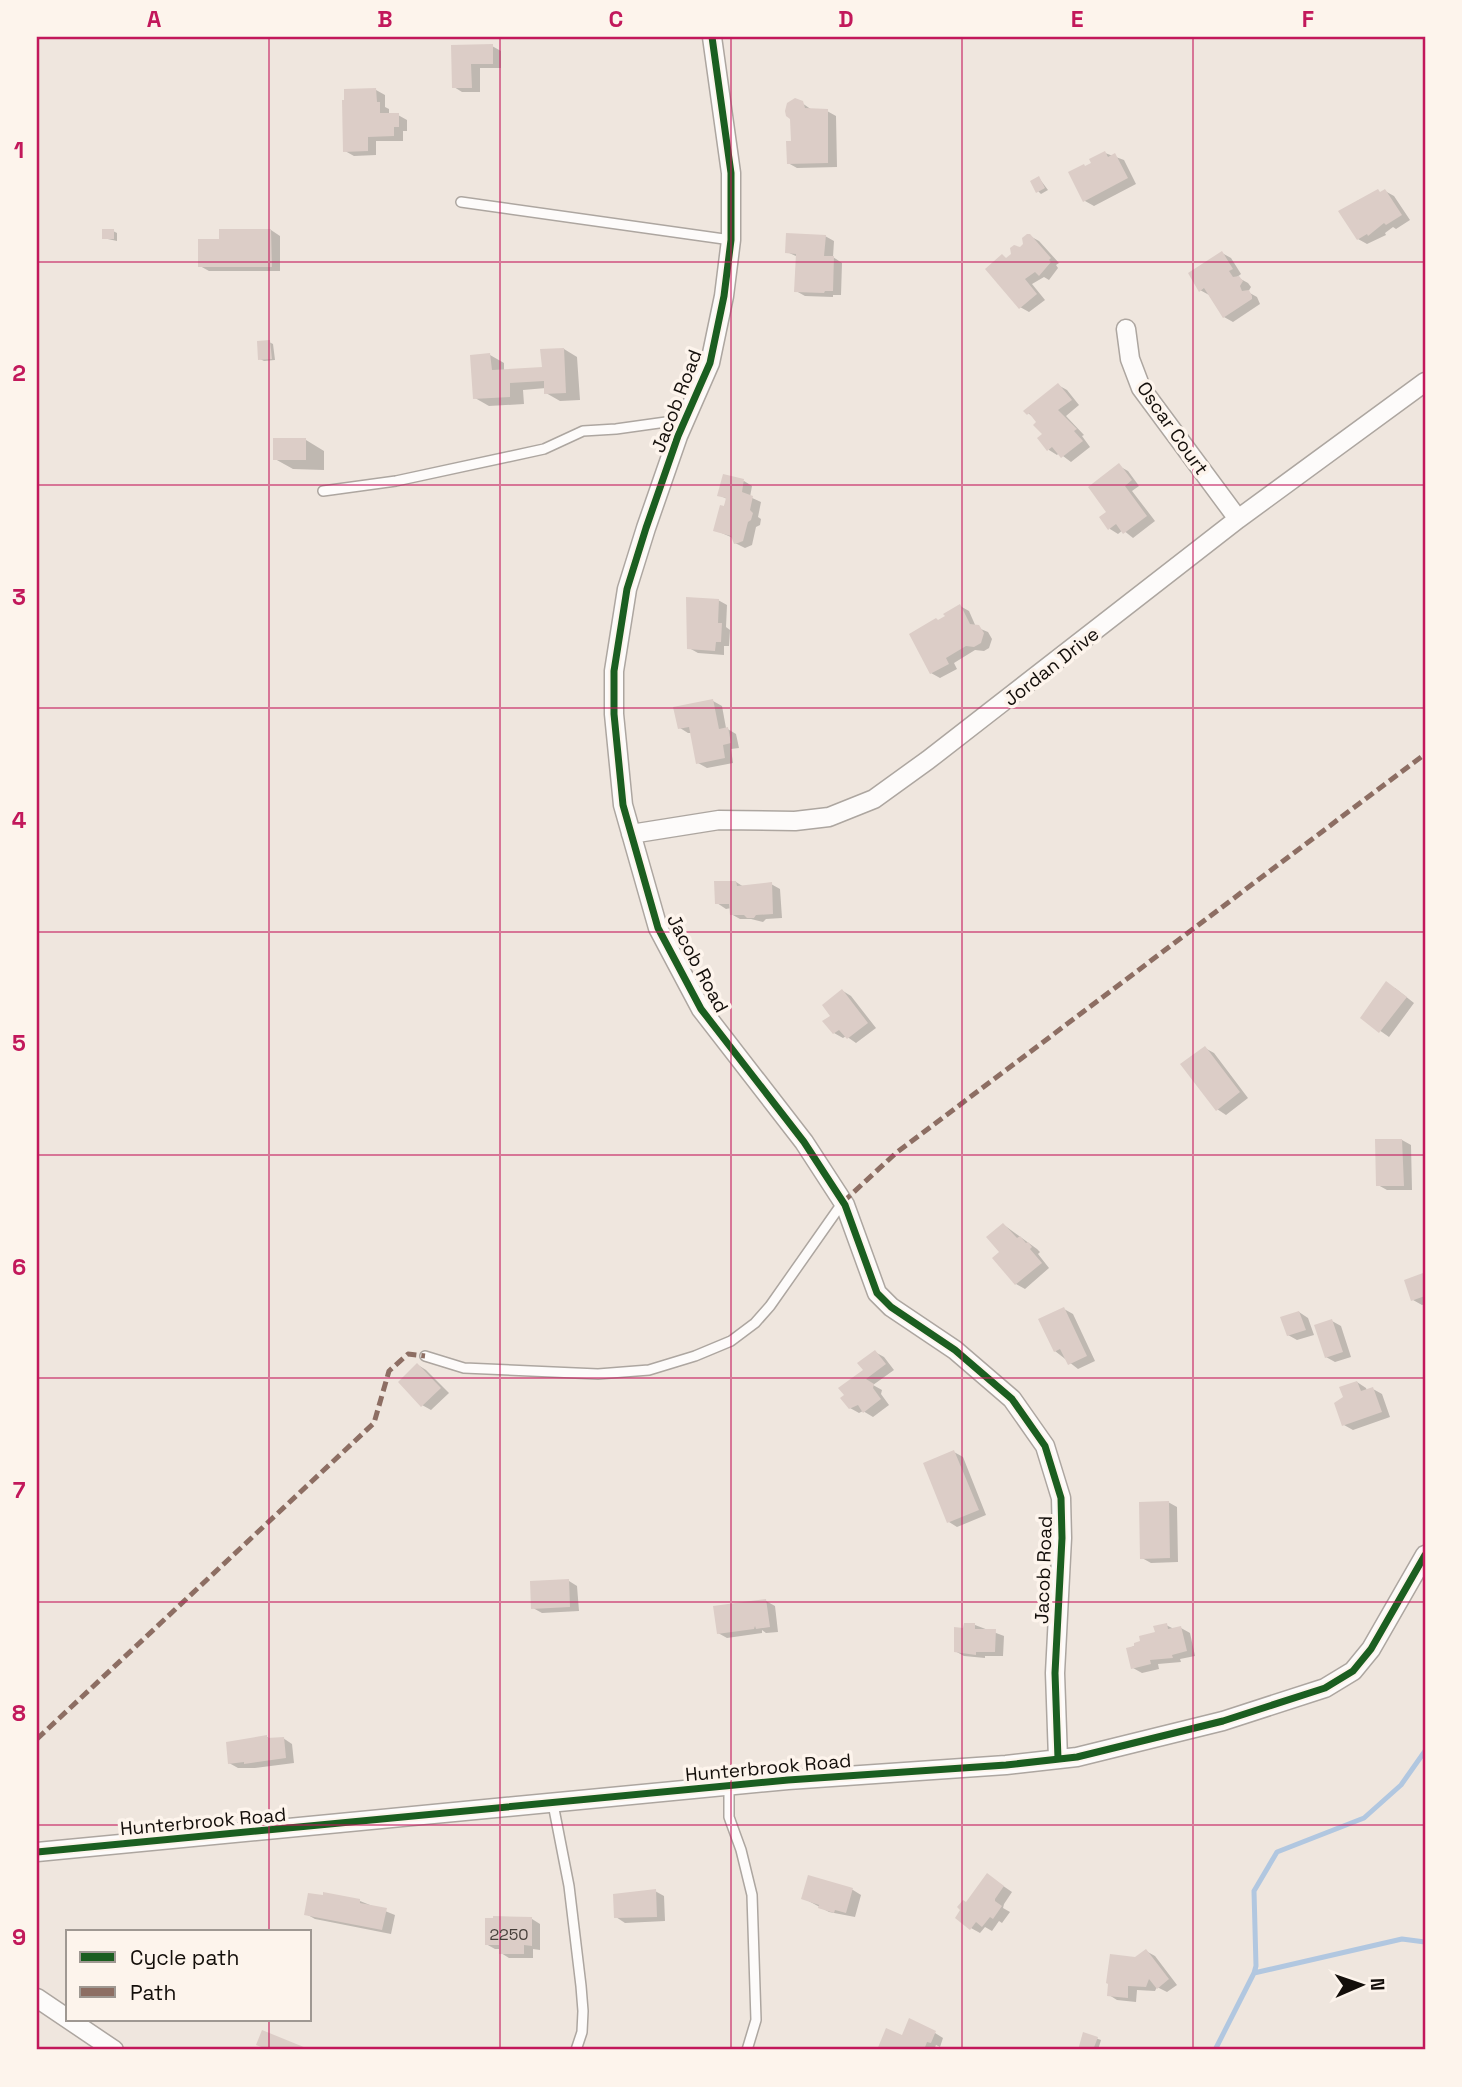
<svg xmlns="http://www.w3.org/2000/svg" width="1462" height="2087" viewBox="0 0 1462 2087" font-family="'Space Grotesk',sans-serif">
<rect width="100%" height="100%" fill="#efe6de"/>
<path fill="#0003" d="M 492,46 L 501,51 L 501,68 L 480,68 L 480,92 L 462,92 L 454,87 L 452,47 Z
M 376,90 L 385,95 L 385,107 L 389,109 L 389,115 L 398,115 L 407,120 L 407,131 L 403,131 L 403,141 L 376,141 L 376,155 L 354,156 L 345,151 Z
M 802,103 L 812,110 L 827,111 L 836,116 L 837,167 L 797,168 L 788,163 L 793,143 L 792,118 Z
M 1105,153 L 1124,160 L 1136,184 L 1094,206 L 1085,201 L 1086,168 Z
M 1039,178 L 1048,190 L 1041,194 L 1038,191 Z
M 1385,191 L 1394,196 L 1410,220 L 1396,229 L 1393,227 L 1385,233 L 1386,235 L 1367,244 L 1358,239 L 1340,211 L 1361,199 L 1363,200 Z
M 271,230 L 280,236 L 280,271 L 209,271 L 200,266 L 221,241 Z
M 113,231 L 117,233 L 117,241 L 103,238 Z
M 825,236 L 834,241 L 833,257 L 842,263 L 841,295 L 833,295 L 833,297 L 805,296 L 796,291 L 798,257 L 787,252 Z
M 1030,236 L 1039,241 L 1059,263 L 1056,265 L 1058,268 L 1049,280 L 1044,277 L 1032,284 L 1045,300 L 1029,312 L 1020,307 L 1007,259 L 1020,249 Z
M 1222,253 L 1231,258 L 1241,274 L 1237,277 L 1248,283 L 1251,287 L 1248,292 L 1257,297 L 1260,304 L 1233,322 L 1224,317 L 1209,295 L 1200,290 Z
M 269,342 L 273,344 L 275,360 L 264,361 L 260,359 Z
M 564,349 L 577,357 L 580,400 L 560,401 L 546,393 L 546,388 L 523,390 L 524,404 L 489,406 L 475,398 L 490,355 L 504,363 L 504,371 L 544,369 Z
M 1058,385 L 1067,390 L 1079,405 L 1066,416 L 1084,435 L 1082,436 L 1090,447 L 1071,462 L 1059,453 L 1057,455 L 1049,450 L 1039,422 L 1028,413 Z
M 306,440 L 324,451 L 324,470 L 293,469 L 275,459 Z
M 1119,466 L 1128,471 L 1139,486 L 1132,491 L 1155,521 L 1133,538 L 1123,530 L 1118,534 L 1110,529 L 1109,512 Z
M 744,481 L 752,486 L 750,497 L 761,502 L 758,517 L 761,519 L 760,525 L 756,527 L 752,545 L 745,548 L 735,543 L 733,538 L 715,530 L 727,499 L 719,495 Z
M 718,600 L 727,605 L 726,627 L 730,630 L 729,646 L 724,646 L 724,655 L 698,653 L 689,648 Z
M 960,606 L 969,611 L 976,627 L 988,632 L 992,639 L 989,648 L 984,651 L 975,650 L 954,663 L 957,669 L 940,678 L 931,673 Z
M 713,701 L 722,706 L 726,728 L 736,734 L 739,748 L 731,749 L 733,763 L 707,768 L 698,763 L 692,733 L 688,733 L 680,728 Z
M 736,882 L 744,887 L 771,884 L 780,889 L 782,918 L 766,919 L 763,922 L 751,919 L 740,919 L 731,914 L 731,908 L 726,909 L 717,903 Z
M 1395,988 L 1414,1003 L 1389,1037 L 1362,1018 Z
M 843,991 L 851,996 L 876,1028 L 856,1043 L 846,1036 L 843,1038 L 834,1033 L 832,1016 Z
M 1205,1048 L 1214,1053 L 1248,1098 L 1226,1115 L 1217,1109 Z
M 1402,1140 L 1411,1145 L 1412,1190 L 1387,1190 L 1378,1185 Z
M 1004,1225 L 1037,1249 L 1040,1252 L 1038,1254 L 1049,1268 L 1025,1289 L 1016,1284 L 1002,1252 Z
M 1423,1275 L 1425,1277 L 1425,1304 L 1422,1305 L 1413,1300 Z
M 1064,1309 L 1073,1314 L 1095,1361 L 1078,1369 L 1055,1351 Z
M 1299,1312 L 1308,1318 L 1314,1335 L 1297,1340 L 1288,1335 Z
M 1332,1321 L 1341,1326 L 1351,1357 L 1335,1362 L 1326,1357 Z
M 875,1352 L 884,1357 L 894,1370 L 873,1385 L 882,1390 L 881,1394 L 889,1405 L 873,1417 L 863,1411 L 859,1413 L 850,1408 Z
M 418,1365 L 426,1370 L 449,1393 L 431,1410 L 422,1405 Z
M 1357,1382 L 1366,1388 L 1367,1391 L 1373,1389 L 1382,1394 L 1390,1417 L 1353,1430 L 1344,1425 Z
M 954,1452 L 963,1457 L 986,1515 L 957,1527 L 949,1522 Z
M 1168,1502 L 1177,1507 L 1178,1562 L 1151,1563 L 1142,1558 Z
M 569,1581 L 577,1586 L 579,1611 L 542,1613 L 533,1608 Z
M 766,1601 L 775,1606 L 778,1632 L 766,1633 L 762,1630 L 762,1633 L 727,1638 L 718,1633 Z
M 975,1625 L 1004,1636 L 1003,1656 L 985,1656 L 985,1658 L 964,1656 L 955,1651 L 965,1629 Z
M 1166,1625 L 1174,1629 L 1181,1628 L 1190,1633 L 1195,1656 L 1180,1659 L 1181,1662 L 1158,1664 L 1159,1669 L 1142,1673 L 1133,1668 L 1128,1649 L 1157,1634 Z
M 267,1737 L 271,1740 L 283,1738 L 292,1744 L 294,1763 L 255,1768 L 238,1768 L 229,1763 Z
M 809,1877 L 853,1890 L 861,1895 L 855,1917 L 829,1912 L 803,1898 Z
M 996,1881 L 1012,1892 L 1004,1904 L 1003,1908 L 1010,1912 L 1002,1923 L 999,1921 L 992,1931 L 985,1927 L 980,1933 L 971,1928 L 967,1904 Z
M 655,1891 L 664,1896 L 665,1921 L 625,1923 L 616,1917 Z
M 360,1901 L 395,1915 L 391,1934 L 315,1919 L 306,1914 Z
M 532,1919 L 540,1924 L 540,1950 L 533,1949 L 533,1958 L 509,1958 L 501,1953 L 501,1949 L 495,1949 L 486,1944 Z
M 1146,1951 L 1155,1956 L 1177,1985 L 1167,1992 L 1157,1987 L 1155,1991 L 1137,1990 L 1136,2002 L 1117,2000 L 1109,1995 L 1136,1959 Z
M 887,2030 L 903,2037 L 935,2033 L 943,2038 L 940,2047 L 936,2045 L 934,2050 L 879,2050 Z
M 1084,2034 L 1101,2040 L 1098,2050 L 1079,2050 Z"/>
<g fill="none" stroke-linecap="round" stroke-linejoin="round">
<path stroke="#b1c7e0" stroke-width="5" d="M 1254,1973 L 1256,1966 L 1254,1891 L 1277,1852 L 1364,1818 L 1401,1785 L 1425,1751
M 1215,2050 L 1254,1973 L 1402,1939 L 1425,1942"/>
</g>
<path fill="#dccdc7" d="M 493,44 L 493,64 L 471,64 L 472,88 L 452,88 L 451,45 Z
M 376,88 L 377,102 L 380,102 L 380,113 L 399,113 L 399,127 L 394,127 L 394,136 L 368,137 L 368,151 L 343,152 L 342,100 L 344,100 L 344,89 Z
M 795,98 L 803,101 L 805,108 L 828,109 L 828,163 L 787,164 L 786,141 L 791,141 L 790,119 L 786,116 L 785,111 L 787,103 Z
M 1105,151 L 1108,157 L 1115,153 L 1128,178 L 1083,202 L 1068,172 L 1084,164 L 1085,166 L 1091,163 L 1089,159 Z
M 1039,176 L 1045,188 L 1036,193 L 1030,181 Z
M 1378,189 L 1380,192 L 1385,189 L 1402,215 L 1386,225 L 1384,223 L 1368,236 L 1367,234 L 1357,240 L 1338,211 Z
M 102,229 L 114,229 L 114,239 L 102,239 Z
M 219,229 L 271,229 L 272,267 L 198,267 L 198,239 L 219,239 Z
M 786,233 L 826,235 L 824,256 L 834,256 L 833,291 L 825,291 L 824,293 L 794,292 L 796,254 L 785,253 Z
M 1027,234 L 1030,234 L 1051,258 L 1049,260 L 1051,262 L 1039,276 L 1035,272 L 1025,279 L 1037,294 L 1019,309 L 985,269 L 1002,254 L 1006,258 L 1011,254 L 1010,248 L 1014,245 L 1020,247 L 1023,244 L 1022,238 Z
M 1222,251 L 1233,269 L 1229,271 L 1233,277 L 1239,276 L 1243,281 L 1240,286 L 1242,291 L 1249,290 L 1252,296 L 1252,299 L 1223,318 L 1204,288 L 1199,292 L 1188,273 Z
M 270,340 L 272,359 L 258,360 L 257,341 Z
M 564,348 L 566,393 L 544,394 L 544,381 L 510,383 L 510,397 L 473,399 L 470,355 L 490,353 L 492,370 L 542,367 L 540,349 Z
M 1058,383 L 1072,400 L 1058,410 L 1077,429 L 1074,431 L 1083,441 L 1061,458 L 1052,447 L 1047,451 L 1037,438 L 1042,434 L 1033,425 L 1036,422 L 1029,413 L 1027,415 L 1023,411 Z
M 273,438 L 306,438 L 306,460 L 273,460 Z
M 1119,463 L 1132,480 L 1125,486 L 1147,516 L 1123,534 L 1116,524 L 1108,530 L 1099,517 L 1106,512 L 1088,487 Z
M 723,474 L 744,479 L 742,492 L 753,496 L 750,510 L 753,513 L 751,520 L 748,522 L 743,541 L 738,543 L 734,544 L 731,536 L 713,531 L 720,505 L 724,506 L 726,498 L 717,496 Z
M 686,597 L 719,599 L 718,623 L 722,623 L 721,642 L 716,642 L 715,651 L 687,649 Z
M 960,604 L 970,624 L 979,625 L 984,633 L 981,643 L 974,647 L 966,646 L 946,658 L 949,664 L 930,674 L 909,634 L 936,618 L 938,620 L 945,616 L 943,614 Z
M 713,699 L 719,729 L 728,727 L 731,743 L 723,745 L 725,758 L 696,764 L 689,727 L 678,729 L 673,707 Z
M 714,881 L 736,881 L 737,886 L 772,882 L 773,914 L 756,915 L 754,918 L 747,918 L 744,915 L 730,915 L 729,904 L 715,904 Z
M 1386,981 L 1407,997 L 1379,1033 L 1360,1018 Z
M 842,989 L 868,1023 L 847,1039 L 839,1030 L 833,1034 L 822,1021 L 830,1016 L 822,1005 Z
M 1205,1046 L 1240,1092 L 1216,1111 L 1180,1064 Z
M 1375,1139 L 1402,1139 L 1404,1186 L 1376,1186 Z
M 1003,1223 L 1017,1238 L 1020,1236 L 1026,1243 L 1028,1242 L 1032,1247 L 1030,1249 L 1042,1263 L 1015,1285 L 992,1258 L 999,1252 L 986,1237 Z
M 1423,1273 L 1425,1277 L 1425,1296 L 1411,1301 L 1404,1280 Z
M 1064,1307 L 1087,1356 L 1068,1365 L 1060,1349 L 1054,1352 L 1038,1319 Z
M 1299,1311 L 1306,1330 L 1287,1336 L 1280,1317 Z
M 1332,1319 L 1343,1352 L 1325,1358 L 1314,1325 Z
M 875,1350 L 886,1364 L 866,1379 L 874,1384 L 873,1388 L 881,1399 L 863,1413 L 858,1405 L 849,1409 L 840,1398 L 844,1395 L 838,1388 L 863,1370 L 857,1363 Z
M 417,1363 L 441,1388 L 421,1407 L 398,1382 Z
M 1357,1381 L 1361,1391 L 1373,1387 L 1382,1412 L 1342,1426 L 1334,1403 L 1343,1397 L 1339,1387 Z
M 954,1450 L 979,1510 L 947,1523 L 923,1463 Z
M 1169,1501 L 1170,1558 L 1140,1559 L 1139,1502 Z
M 569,1579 L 570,1607 L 531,1609 L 530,1581 Z
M 766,1599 L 770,1627 L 756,1629 L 755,1626 L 754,1629 L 717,1634 L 713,1606 Z
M 964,1623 L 975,1623 L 975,1629 L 996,1629 L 995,1652 L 976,1652 L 976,1655 L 954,1652 L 954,1627 L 963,1628 Z
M 1167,1623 L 1168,1629 L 1181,1626 L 1187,1651 L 1172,1655 L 1173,1658 L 1150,1660 L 1151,1664 L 1131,1669 L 1126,1648 L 1134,1646 L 1134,1643 L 1140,1641 L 1139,1636 L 1155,1632 L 1153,1626 Z
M 267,1735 L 267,1738 L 284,1737 L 286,1758 L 244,1764 L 244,1762 L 228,1764 L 226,1742 Z
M 987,1873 L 1004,1886 L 995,1899 L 995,1901 L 1002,1906 L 993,1919 L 990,1917 L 982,1927 L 976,1922 L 970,1930 L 955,1918 L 960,1910 L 957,1907 L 963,1900 L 966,1902 Z
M 808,1875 L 853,1888 L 846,1913 L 835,1910 L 834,1913 L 818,1908 L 819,1905 L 801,1899 Z
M 656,1889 L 657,1917 L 614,1918 L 613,1894 Z
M 323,1892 L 360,1899 L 360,1903 L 387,1908 L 382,1930 L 304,1915 L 308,1893 L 323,1895 Z
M 493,1916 L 532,1917 L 532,1946 L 524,1945 L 524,1954 L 499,1954 L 499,1945 L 485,1945 L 485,1918 L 493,1918 Z
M 1146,1949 L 1169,1979 L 1157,1989 L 1149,1979 L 1146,1987 L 1128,1986 L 1128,1998 L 1107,1996 L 1108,1984 L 1106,1983 L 1110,1954 L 1135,1957 Z
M 909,2018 L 936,2031 L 931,2043 L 927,2042 L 924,2050 L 877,2050 L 886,2028 L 902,2035 Z
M 262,2030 L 311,2050 L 269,2050 L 256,2045 Z
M 1083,2032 L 1098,2037 L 1093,2050 L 1078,2050 Z"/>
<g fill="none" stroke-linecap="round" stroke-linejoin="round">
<defs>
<path id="lane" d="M 461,202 L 731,240
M 323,491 L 396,481 L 544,449 L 583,431 L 616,429 L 666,422 L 682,428
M 425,1356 L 464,1368 L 598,1374 L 649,1370 L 695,1356 L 731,1341 L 755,1323 L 770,1306 L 843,1202
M 729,1786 L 729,1817 L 741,1850 L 752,1895 L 756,2020 L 747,2050
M 553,1804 L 569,1886 L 581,1986 L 583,2011 L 582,2032 L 576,2050"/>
<path id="street" d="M 712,37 L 731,173 L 731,240 L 724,296 L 710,363 L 678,436 L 646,528 L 627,589 L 614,671 L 614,714 L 623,805 L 658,928 L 701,1009 L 804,1142 L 845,1205 L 877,1293 L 891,1307 L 955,1350 L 1012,1399 L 1045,1446 L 1061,1498 L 1062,1538 L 1055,1673 L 1058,1759
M 1126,329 L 1130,359 L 1141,388 L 1238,519
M 631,834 L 719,820 L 795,821 L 829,817 L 874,799 L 928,760 L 1238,519 L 1425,382
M 37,1852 L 788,1780 L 1006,1765 L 1077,1757 L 1223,1721 L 1325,1688 L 1353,1671 L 1371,1649 L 1425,1555
M 37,1998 L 114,2050"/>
</defs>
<use href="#lane" stroke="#ada6a0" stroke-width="12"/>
<use href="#street" stroke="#ada6a0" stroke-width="21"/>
<use href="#lane" stroke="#fdfbfa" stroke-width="9"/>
<use href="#street" stroke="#fdfbfa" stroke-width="18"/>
<path stroke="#8d6e63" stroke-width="5" stroke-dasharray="10 5" stroke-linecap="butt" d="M 843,1202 L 896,1153 L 1425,754
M 37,1739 L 374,1423 L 389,1371 L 408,1354 L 425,1356"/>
<defs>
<path id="cycleway" d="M 712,37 L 731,173 L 731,240 L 724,296 L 710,363 L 678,436 L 646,528 L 627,589 L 614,671 L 614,714 L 623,805 L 658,928 L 701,1009 L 804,1142 L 845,1205 L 877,1293 L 891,1307 L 955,1350 L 1012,1399 L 1045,1446 L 1061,1498 L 1062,1538 L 1055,1673 L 1058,1759
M 37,1852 L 788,1780 L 1006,1765 L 1077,1757 L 1223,1721 L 1325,1688 L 1353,1671 L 1371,1649 L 1425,1555"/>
</defs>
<use href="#cycleway" stroke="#fdf4ec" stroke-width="11"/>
<use href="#cycleway" stroke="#1b5e20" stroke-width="7"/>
</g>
<path fill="none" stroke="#c2185b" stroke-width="2" stroke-opacity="0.55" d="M 269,37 L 269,1931M 500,37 L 500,2050M 731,37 L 731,2050M 962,37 L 962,2050M 1193,37 L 1193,2050M 37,262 L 1425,262M 37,485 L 1425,485M 37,708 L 1425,708M 37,932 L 1425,932M 37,1155 L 1425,1155M 37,1378 L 1425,1378M 37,1602 L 1425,1602M 37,1825 L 1425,1825M 269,2019 L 269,2050"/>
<g text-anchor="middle" stroke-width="7" stroke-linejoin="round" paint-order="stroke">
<g font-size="16" fill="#463f3a">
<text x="509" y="1940">2250</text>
</g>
<g font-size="19" fill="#130e0a" stroke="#fdf4ec">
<text transform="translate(676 401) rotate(-69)" y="7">Jacob Road</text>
<text transform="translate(1173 428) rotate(55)" y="7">Oscar Court</text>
<text transform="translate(1051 666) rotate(-38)" y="7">Jordan Drive</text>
<text transform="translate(698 963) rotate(62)" y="7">Jacob Road</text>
<text transform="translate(1043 1570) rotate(-88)" y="7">Jacob Road</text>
<text transform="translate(768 1767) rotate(-5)" y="7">Hunterbrook Road</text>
<text transform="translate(203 1821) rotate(-5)" y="7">Hunterbrook Road</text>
</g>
</g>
<rect width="1462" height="2087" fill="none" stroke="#fdf4ec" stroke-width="77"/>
<rect x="66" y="1930" width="245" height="91" fill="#fdf4ec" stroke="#9f9892" stroke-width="2"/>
<rect x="80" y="1952" width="35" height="10" fill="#1b5e20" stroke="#9f9892" stroke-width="2"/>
<text x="130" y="1965" font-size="21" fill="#130e0a">Cycle path</text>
<rect x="80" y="1987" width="35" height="10" fill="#8d6e63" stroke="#9f9892" stroke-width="2"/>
<text x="130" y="2000" font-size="21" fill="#130e0a">Path</text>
<g transform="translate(1361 1985) rotate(88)" stroke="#fdf4ec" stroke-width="5" paint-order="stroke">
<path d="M0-5L12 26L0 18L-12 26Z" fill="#130e0a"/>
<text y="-10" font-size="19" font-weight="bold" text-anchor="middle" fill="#130e0a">N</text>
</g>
<rect x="38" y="38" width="1386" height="2010" fill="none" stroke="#c2185b" stroke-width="2.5"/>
<g font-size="23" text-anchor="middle" font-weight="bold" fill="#c2185b">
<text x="154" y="27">A</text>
<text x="385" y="27">B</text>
<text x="616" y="27">C</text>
<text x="846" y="27">D</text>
<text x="1077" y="27">E</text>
<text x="1308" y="27">F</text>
<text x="19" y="158">1</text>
<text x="19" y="381">2</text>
<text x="19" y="605">3</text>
<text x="19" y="828">4</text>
<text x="19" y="1051">5</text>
<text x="19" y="1275">6</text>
<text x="19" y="1498">7</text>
<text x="19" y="1721">8</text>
<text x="19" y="1945">9</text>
</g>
</svg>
